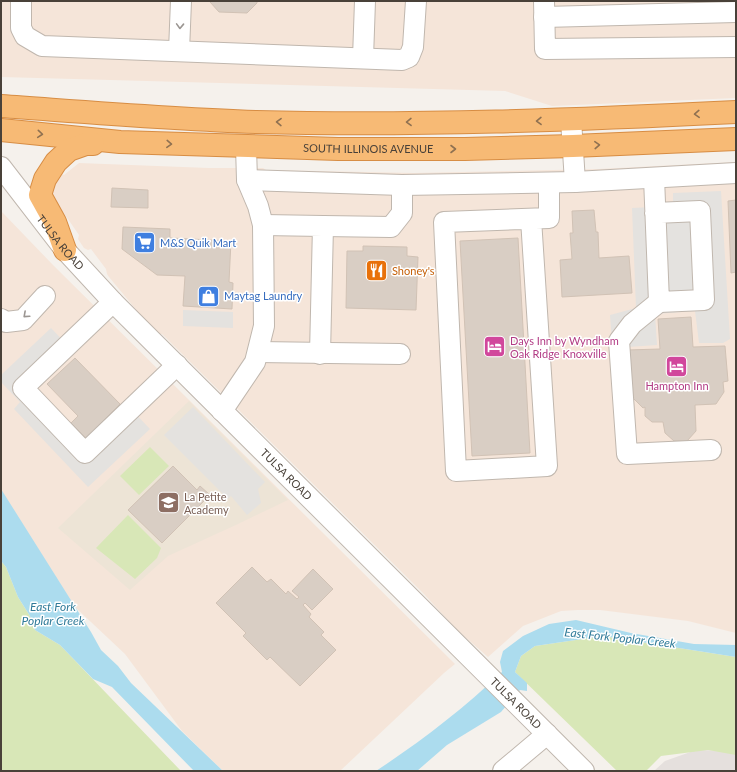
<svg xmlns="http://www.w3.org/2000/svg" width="737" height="772" viewBox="0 0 737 772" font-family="Lato,sans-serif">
<rect width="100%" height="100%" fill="#f5f1ec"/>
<path fill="#f5e5d9" d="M 1,1 L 736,1 L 736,98 L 552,106 L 505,91 L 1,77 Z
M 736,162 L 736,633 L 688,621 L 600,610 L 578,610 L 561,611 L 523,626 L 488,657 L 456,629 L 424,594 L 162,334 L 159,334 L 153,330 L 109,277 L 107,274 L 106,269 L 91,249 L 88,250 L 84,248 L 78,239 L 79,235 L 61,209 L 57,210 L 52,193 L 54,183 L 60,173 L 64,175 L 79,163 L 209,168 L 263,168 L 266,170 L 414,173 L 599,169 Z
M 1,211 L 53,265 L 455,664 L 444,673 L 340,771 L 223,771 L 182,731 L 125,654 L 75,607 L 1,490 Z"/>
<path fill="#e5e0dd" d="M 696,750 L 736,751 L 736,771 L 654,771 L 665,761 Z"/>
<path fill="#ede4d6" d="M 189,401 L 288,500 L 238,524 L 168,556 L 130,590 L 58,528 Z"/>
<path fill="#d8e7b7" d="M 150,447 L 169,466 L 139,495 L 120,476 Z
M 128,515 L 161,548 L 157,558 L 135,579 L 96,548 Z
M 1,561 L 6,567 L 18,597 L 30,616 L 35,630 L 60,645 L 181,771 L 1,771 Z
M 603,636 L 736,657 L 736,755 L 708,750 L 661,756 L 646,771 L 617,771 L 515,672 L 521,656 L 535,646 Z"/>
<path fill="#e4e2df" d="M 721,191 L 730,339 L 723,343 L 699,343 L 695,311 L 655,314 L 657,345 L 628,347 L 612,341 L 610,315 L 636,308 L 632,208 L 673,206 L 673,193 Z
M 183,310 L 233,312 L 233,328 L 183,326 Z
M 51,328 L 72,350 L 33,387 L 87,444 L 128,406 L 150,429 L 88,487 L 14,409 L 20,402 L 1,382 L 1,375 Z
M 193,407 L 265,482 L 258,489 L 261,503 L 247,515 L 231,496 L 228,499 L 164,435 Z"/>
<path fill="#acdcee" d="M 1,489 L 91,632 L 101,650 L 118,666 L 131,683 L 223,771 L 194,771 L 112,687 L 93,679 L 60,645 L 35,630 L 30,616 L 18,597 L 6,567 L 1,561 Z
M 576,620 L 631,633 L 694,644 L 736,645 L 736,657 L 603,636 L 535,646 L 521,656 L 515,672 L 527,683 L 527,691 L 520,690 L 501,712 L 447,745 L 417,771 L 376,771 C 420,742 463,709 502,672 L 500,662 L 503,651 L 523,636 L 549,624 Z"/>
<path fill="#d9cec4" stroke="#d1c2b5" d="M 211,1 L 257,1 L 257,3 L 247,13 L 219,12 L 210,2 Z
M 112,188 L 148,190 L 148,208 L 111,207 Z
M 736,200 L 736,272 L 731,273 L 728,201 Z
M 594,210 L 596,232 L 598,232 L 599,258 L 629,256 L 632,293 L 562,297 L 560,260 L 572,259 L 570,233 L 573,233 L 572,211 Z
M 123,227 L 170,229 L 170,238 L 231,241 L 229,282 L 233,283 L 232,309 L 183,306 L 185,276 L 157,275 L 122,249 Z
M 518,238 L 530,453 L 472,456 L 460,241 Z
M 363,246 L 407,247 L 407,256 L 418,257 L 416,310 L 346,308 L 347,251 L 363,251 Z
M 691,317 L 693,347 L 725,346 L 728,381 L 723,382 L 724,392 L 716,404 L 695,405 L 696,431 L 687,441 L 674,441 L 665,433 L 663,422 L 652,422 L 645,416 L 645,407 L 643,408 L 633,398 L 632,385 L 629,386 L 627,350 L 660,349 L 658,319 Z
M 75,358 L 120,404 L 86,438 L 71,423 L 78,416 L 47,384 Z
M 173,466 L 197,490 L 200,486 L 210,495 L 162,543 L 128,510 Z
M 252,567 L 267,582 L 271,579 L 286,594 L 288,591 L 297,599 L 299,597 L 292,591 L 313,569 L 333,589 L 312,610 L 305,603 L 303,605 L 311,614 L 309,617 L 324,632 L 321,635 L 336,650 L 300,686 L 270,657 L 267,660 L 243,636 L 246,633 L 216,603 Z"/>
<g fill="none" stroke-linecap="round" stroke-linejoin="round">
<defs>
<g id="minor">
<path d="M 21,1 L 21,28 L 25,36 L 42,46 L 402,60 L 409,57 L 413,47 L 416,1"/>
<path d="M 544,1 L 545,49 L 736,47"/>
<path d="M 544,17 L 736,12"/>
<path d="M 179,51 L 181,1"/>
<path d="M 363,58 L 365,1"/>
<path id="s1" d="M 1,167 L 65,250 L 113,302 L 584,771"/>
<path d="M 654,178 L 659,302 L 704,300 L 700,211 L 655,213"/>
<path d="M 247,180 L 402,185 L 575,182 L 571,120"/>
<path d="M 575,182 L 736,173"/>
<path d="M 531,219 L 547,466 L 456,471 L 444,222 L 549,218 L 549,183"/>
<path d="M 263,225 L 323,226 L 320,354"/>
<path d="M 323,226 L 391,227 L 402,213 L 402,185"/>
<path d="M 113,302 L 23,388 L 85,453 L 177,365"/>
<path d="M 659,302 L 632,324 L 619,341 L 627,454 L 711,450"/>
<path d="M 1,319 L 6,322 L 23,320 L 45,296"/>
<path d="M 258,352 L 400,354"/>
<path d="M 222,411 L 255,362 L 264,326 L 263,225 L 258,206 L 247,180 L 246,147"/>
<path d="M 503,771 L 547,734"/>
</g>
<g id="highway">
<path d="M 1,106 C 86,112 171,119 256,122 C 416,126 576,120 736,112"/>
<path id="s2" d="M 1,130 L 120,142 L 338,149 L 465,149 L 573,146 L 736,139"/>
<path d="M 65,250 L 55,222 L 40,195 L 45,179 L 56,162 L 69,150 L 86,144 L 93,144"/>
</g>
</defs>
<use href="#minor" stroke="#c0b7ae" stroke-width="22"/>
<use href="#highway" stroke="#d78d44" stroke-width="24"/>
<use href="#minor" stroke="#fff" stroke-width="20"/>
<use href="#highway" stroke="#f7ba75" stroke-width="22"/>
</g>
<defs><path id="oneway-chevron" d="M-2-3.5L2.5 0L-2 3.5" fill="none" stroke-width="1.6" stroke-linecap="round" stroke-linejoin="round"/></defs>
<g stroke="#9b9692">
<use href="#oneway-chevron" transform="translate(180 26) rotate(92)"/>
<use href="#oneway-chevron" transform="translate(26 315) rotate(138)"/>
</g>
<g stroke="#8f7151">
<use href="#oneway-chevron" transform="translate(697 114) rotate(177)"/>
<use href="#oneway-chevron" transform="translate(539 121) rotate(179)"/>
<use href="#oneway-chevron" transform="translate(279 122) rotate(-179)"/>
<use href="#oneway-chevron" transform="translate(409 122) rotate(179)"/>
<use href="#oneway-chevron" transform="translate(40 134) rotate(5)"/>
<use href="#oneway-chevron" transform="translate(169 144) rotate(3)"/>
<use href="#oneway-chevron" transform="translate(597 145) rotate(-3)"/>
<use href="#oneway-chevron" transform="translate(453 149)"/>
</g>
<defs>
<symbol id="supermarket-square" viewBox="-11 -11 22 22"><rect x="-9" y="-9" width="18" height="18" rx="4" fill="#3f7fe0" stroke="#fff"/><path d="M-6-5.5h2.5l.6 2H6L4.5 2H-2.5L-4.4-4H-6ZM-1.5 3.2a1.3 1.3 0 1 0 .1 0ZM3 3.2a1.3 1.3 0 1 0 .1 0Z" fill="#fff"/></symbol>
<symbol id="restaurant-square" viewBox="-11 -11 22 22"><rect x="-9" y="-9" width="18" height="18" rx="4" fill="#e8710a" stroke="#fff"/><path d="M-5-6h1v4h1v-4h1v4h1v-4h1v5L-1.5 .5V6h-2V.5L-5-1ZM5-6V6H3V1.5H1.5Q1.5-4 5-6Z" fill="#fff"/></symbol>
<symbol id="shop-square" viewBox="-11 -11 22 22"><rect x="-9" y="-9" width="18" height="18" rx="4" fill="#3f7fe0" stroke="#fff"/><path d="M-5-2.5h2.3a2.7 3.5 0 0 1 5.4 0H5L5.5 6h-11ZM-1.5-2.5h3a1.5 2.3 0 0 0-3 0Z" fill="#fff"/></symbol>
<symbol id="hotel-square" viewBox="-11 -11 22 22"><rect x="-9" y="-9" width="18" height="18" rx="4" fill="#d1479c" stroke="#fff"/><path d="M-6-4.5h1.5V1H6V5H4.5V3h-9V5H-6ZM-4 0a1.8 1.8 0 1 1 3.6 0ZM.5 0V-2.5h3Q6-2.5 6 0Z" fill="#fff"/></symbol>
<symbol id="school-square" viewBox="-11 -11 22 22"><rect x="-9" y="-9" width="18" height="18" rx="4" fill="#8d6e63" stroke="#fff"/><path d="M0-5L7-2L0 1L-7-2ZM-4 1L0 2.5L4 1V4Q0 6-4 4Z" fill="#fff"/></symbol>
</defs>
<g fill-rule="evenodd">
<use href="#supermarket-square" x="132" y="230" width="25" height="25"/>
<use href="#restaurant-square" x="364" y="258" width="25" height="25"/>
<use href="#shop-square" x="196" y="284" width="25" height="25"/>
<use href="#hotel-square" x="482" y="334" width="25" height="25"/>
<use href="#hotel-square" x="664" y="354" width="25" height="25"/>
<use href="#school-square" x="156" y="490" width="25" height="25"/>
</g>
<g text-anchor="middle" stroke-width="3" stroke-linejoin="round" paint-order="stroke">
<g font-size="11" fill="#494139" stroke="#fff">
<text dy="4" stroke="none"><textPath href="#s2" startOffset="368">SOUTH ILLINOIS AVENUE</textPath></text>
<text dy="4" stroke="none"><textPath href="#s1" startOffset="96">TULSA ROAD</textPath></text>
<text dy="4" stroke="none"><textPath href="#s1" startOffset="420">TULSA ROAD</textPath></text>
<text dy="4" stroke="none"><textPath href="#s1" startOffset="744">TULSA ROAD</textPath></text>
</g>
<g font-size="11" fill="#366cbe" stroke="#fff" text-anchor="start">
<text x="160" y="247">M&amp;S Quik Mart</text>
<text x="224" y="300">Maytag Laundry</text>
</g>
<g font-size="11" fill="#c56008" stroke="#fff" text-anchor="start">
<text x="392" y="275">Shoney's</text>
</g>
<g font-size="11" fill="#b23c85" stroke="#fff" text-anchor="start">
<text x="510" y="345">Days Inn by Wyndham<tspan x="510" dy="13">Oak Ridge Knoxville</tspan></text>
<text x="677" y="390" text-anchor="middle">Hampton Inn</text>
</g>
<g font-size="11" fill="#785e54" stroke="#fff" text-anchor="start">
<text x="184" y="501">La Petite<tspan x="184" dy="13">Academy</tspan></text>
</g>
<g font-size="12" font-style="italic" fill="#307b99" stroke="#fff">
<text x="53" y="611">East Fork<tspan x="53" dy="14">Poplar Creek</tspan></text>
<text transform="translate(620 638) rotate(6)" y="4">East Fork Poplar Creek</text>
</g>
</g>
<rect width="737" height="772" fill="none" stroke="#494139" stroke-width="4"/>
</svg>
